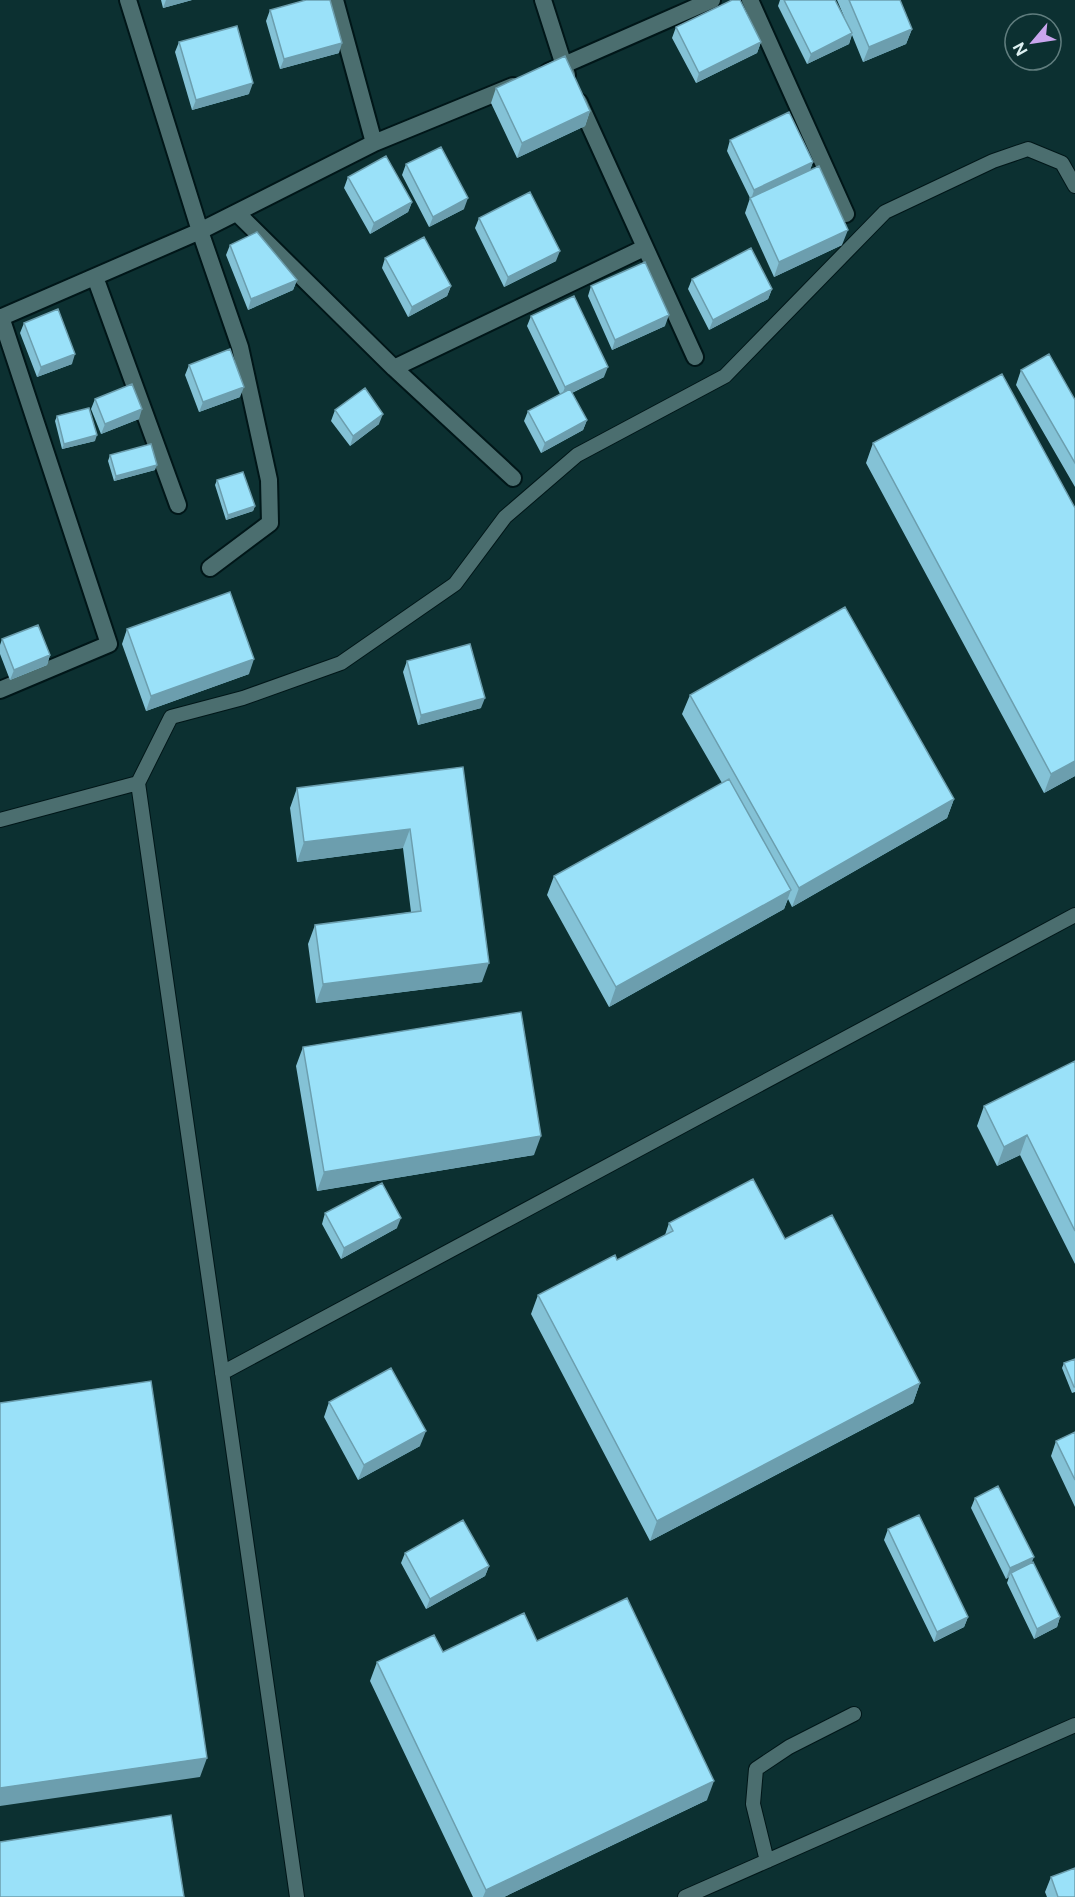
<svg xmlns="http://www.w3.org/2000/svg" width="1075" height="1897" viewBox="0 0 1075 1897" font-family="'Public Sans',sans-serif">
<rect width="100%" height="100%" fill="#0c3031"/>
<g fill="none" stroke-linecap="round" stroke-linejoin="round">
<defs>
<path id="service" d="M 138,783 L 171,717 L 243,698 L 341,663 L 455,584 L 505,517 L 577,455 L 725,376 L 885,212 L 993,161 L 1028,149 L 1062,163 L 1075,186
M 0,820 L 138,783 L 297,1897
M 222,1373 L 1075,915
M 767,1861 L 753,1804 L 756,1769 L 789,1747 L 854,1714
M 685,1897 L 1075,1725"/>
<path id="minor" d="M 128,0 L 200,231 L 240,347 L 269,480 L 270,523 L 210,568
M 335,0 L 374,143
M 543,0 L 567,75
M 750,0 L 846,214
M 548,72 L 712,0
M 579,102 L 695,357
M 237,213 L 394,368 L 513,478
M 95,277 L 178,505
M 0,318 L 200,231 L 374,143 L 513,86
M 394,368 L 644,248
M 0,690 L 109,644 L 1,317"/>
</defs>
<use href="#service" stroke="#001618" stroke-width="16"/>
<use href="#minor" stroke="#001618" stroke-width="20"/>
<use href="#service" stroke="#4b6e6f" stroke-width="14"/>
<use href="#minor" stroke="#4b6e6f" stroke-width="16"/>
</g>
<path fill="#84c2d6" d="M 161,0 L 192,0 L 163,8 Z
M 780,0 L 835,0 L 846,21 L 837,0 L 900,0 L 912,29 L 906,44 L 863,62 L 852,35 L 849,44 L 807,64 L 778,6 Z
M 270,10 L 339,53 L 280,69 L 266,21 Z
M 676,27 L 761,42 L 757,53 L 696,83 L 672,38 Z
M 179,42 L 249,94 L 192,110 L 175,52 Z
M 496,88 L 590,111 L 585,126 L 517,158 L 491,103 Z
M 730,140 L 813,162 L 810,170 L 842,245 L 774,277 L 745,213 L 750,198 L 727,151 Z
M 406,164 L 464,209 L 429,227 L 402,175 Z
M 348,177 L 412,202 L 408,212 L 370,234 L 344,188 Z
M 479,218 L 556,261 L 504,287 L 475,228 Z
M 230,245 L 297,280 L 293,290 L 248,310 L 226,255 Z
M 385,258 L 451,286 L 447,296 L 408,317 L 382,268 Z
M 692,279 L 772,289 L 768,299 L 709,330 L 688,289 Z
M 591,286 L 665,326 L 612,350 L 588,296 Z
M 531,316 L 604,377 L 572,393 L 587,420 L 583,430 L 541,453 L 524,421 L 528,411 L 560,394 L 527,326 Z
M 24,323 L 72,364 L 37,377 L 20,333 Z
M 189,365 L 240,397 L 199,412 L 185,375 Z
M 1021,370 L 1075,400 L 1075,487 L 1016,385 Z
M 95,399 L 139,419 L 101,434 L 91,409 Z
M 335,410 L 379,424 L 350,446 L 331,421 Z
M 57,416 L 95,441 L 62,449 L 55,421 Z
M 873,443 L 1075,776 L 1044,793 L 866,463 Z
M 110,455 L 155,470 L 114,481 L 108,461 Z
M 217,480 L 255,506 L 253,511 L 226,520 L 215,485 Z
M 127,629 L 249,674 L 146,711 L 122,644 Z
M 2,639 L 50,655 L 47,665 L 10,680 L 0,654 L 0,645 Z
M 407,661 L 481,708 L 418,725 L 403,672 Z
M 690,695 L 954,799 L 947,818 L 792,907 L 788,899 L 784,909 L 609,1007 L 547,895 L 554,876 L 722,783 L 682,714 Z
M 463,767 L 482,982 L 316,1003 L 308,944 L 315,925 L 411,912 L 403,848 L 297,862 L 290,808 L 297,788 Z
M 303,1047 L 534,1155 L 317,1191 L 296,1066 Z
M 1075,1061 L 1075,1264 L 1020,1155 L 997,1166 L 977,1126 L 984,1106 Z
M 325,1213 L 397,1228 L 341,1259 L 322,1224 Z
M 669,1223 L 785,1239 L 920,1383 L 913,1403 L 650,1541 L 531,1314 L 538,1295 L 617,1260 L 665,1235 Z
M 1075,1359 L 1075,1392 L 1072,1393 L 1062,1368 L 1064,1363 Z
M 329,1402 L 420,1446 L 358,1480 L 324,1417 Z
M 1075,1432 L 1075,1507 L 1051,1456 L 1056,1441 Z
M 975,1498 L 1031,1563 L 1060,1617 L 1057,1627 L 1034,1639 L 1007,1583 L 1009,1577 L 1006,1579 L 971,1508 Z
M 888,1529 L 968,1617 L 964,1627 L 934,1642 L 884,1540 Z
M 405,1553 L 489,1566 L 485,1576 L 426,1609 L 401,1563 Z
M 537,1641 L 707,1800 L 504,1897 L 473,1897 L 370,1681 L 377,1662 L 443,1652 Z
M 1051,1877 L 1075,1897 L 1047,1897 L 1045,1892 Z"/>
<path fill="#6c9eae" d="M 166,0 L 192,0 L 163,8 Z
M 912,29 L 906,44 L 863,62 L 869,47 Z
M 852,33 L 849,44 L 807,64 L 811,54 Z
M 761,42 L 757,53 L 696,83 L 699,73 Z
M 342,43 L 339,53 L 280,69 L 284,59 Z
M 253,83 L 249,94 L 192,110 L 196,100 Z
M 590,111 L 585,126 L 517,158 L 522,143 Z
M 813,162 L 809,172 L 751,200 L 754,190 Z
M 468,198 L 464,209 L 429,227 L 433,217 Z
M 412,202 L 408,212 L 370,234 L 374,223 Z
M 848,230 L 842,245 L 774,277 L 779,262 Z
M 560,251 L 556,261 L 504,287 L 508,277 Z
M 297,280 L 293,290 L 248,310 L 251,299 Z
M 451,286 L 447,296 L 408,317 L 412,307 Z
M 772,289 L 768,299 L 709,330 L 713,320 Z
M 669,315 L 665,326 L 612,350 L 615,340 Z
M 75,354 L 72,364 L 37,377 L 41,367 Z
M 608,367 L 604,377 L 561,398 L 565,387 Z
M 244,387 L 240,397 L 199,412 L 203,402 Z
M 142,409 L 139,419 L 101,434 L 105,424 Z
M 383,414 L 379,424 L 350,446 L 353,436 Z
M 587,420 L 583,430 L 541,453 L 545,443 Z
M 97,435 L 95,441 L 62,449 L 64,444 Z
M 157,465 L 155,470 L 114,481 L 116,476 Z
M 255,506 L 253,511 L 226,520 L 228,515 Z
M 50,655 L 47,665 L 10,680 L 14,670 Z
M 254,659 L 249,674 L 146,711 L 151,696 Z
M 485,698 L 481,708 L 418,725 L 421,715 Z
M 1075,761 L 1075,776 L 1044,793 L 1051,774 Z
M 954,799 L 947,818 L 792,907 L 799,888 Z
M 410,829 L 403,848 L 297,862 L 304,842 Z
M 791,890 L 784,909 L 609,1007 L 616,987 Z
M 489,963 L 482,982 L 316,1003 L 323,984 Z
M 1027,1135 L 1020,1155 L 997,1166 L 1004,1147 Z
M 541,1136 L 534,1155 L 317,1191 L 324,1172 Z
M 401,1218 L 397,1228 L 341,1259 L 344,1248 Z
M 920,1383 L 913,1403 L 650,1541 L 657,1521 Z
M 426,1431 L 420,1446 L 358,1480 L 364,1465 Z
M 1034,1557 L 1030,1567 L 1011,1573 L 1009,1577 L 1006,1579 L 1010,1568 Z
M 489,1566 L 485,1576 L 426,1609 L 430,1599 Z
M 968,1617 L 964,1627 L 934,1642 L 937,1632 Z
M 1060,1617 L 1057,1627 L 1034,1639 L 1037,1629 Z
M 207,1758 L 200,1777 L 0,1806 L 0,1788 Z
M 714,1781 L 707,1800 L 504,1897 L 483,1897 L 486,1890 Z"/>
<path fill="#9ae1f9" stroke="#6c9eae" stroke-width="1.5" d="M 306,0 L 330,0 L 342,43 L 284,59 L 270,10 Z
M 732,0 L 740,0 L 761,42 L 699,73 L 676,27 Z
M 784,0 L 835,0 L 852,33 L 811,54 Z
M 849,0 L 900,0 L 912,29 L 869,47 Z
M 237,26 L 253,83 L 196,100 L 179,42 Z
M 565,56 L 590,111 L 522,143 L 496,88 Z
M 789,112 L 813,162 L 754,190 L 730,140 Z
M 441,147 L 468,198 L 433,217 L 406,164 Z
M 386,156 L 412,202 L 374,223 L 348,177 Z
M 819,166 L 848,230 L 779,262 L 750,198 Z
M 530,192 L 560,251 L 508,277 L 479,218 Z
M 257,232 L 297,280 L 251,299 L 230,245 Z
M 424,237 L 451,286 L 412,307 L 385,258 Z
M 751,248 L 772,289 L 713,320 L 692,279 Z
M 645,262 L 669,315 L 615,340 L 591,286 Z
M 574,296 L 608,367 L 565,387 L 531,316 Z
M 58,309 L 75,354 L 41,367 L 24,323 Z
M 230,349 L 244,387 L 203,402 L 189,365 Z
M 1049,354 L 1075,400 L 1075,463 L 1021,370 Z
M 1002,374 L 1075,508 L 1075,761 L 1051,774 L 873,443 Z
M 132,384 L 142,409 L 105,424 L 95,399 Z
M 365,388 L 383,414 L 353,436 L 335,410 Z
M 570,389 L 587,420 L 545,443 L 528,411 Z
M 89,408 L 97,435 L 64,444 L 57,416 Z
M 151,444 L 157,465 L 116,476 L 110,455 Z
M 243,472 L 255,506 L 228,515 L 217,480 Z
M 230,592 L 254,659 L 151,696 L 127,629 Z
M 845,607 L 954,799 L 799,888 L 690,695 Z
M 38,625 L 50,655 L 14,670 L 2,639 Z
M 470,644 L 485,698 L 421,715 L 407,661 Z
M 463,767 L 489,963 L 323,984 L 315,925 L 421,911 L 410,829 L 304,842 L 297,788 Z
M 729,779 L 791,890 L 616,987 L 554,876 Z
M 521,1012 L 541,1136 L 324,1172 L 303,1047 Z
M 1075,1061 L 1075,1231 L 1027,1135 L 1004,1147 L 984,1106 Z
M 753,1179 L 785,1239 L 832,1215 L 920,1383 L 657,1521 L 538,1295 L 615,1255 L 617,1260 L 673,1231 L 669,1223 Z
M 382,1183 L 401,1218 L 344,1248 L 325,1213 Z
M 1075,1359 L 1075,1387 L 1074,1387 L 1064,1363 Z
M 391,1368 L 426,1431 L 364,1465 L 329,1402 Z
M 151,1381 L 207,1758 L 0,1788 L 0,1403 Z
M 1075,1432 L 1075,1480 L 1056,1441 Z
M 998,1486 L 1034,1557 L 1010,1568 L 975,1498 Z
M 919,1515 L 968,1617 L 937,1632 L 888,1529 Z
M 463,1520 L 489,1566 L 430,1599 L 405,1553 Z
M 1033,1562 L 1060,1617 L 1037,1629 L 1011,1573 Z
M 627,1598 L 714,1781 L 486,1890 L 377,1662 L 434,1635 L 443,1652 L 524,1613 L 537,1641 Z
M 171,1815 L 184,1897 L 0,1897 L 0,1842 Z
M 1075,1868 L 1075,1897 L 1058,1897 L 1051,1877 Z"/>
<g transform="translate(1033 42) rotate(241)"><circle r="28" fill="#0c3031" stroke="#607d7e" stroke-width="1.5"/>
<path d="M0-4.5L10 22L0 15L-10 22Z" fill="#c9a5ee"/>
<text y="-9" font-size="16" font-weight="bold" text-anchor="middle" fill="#ddf0f1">N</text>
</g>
</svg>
